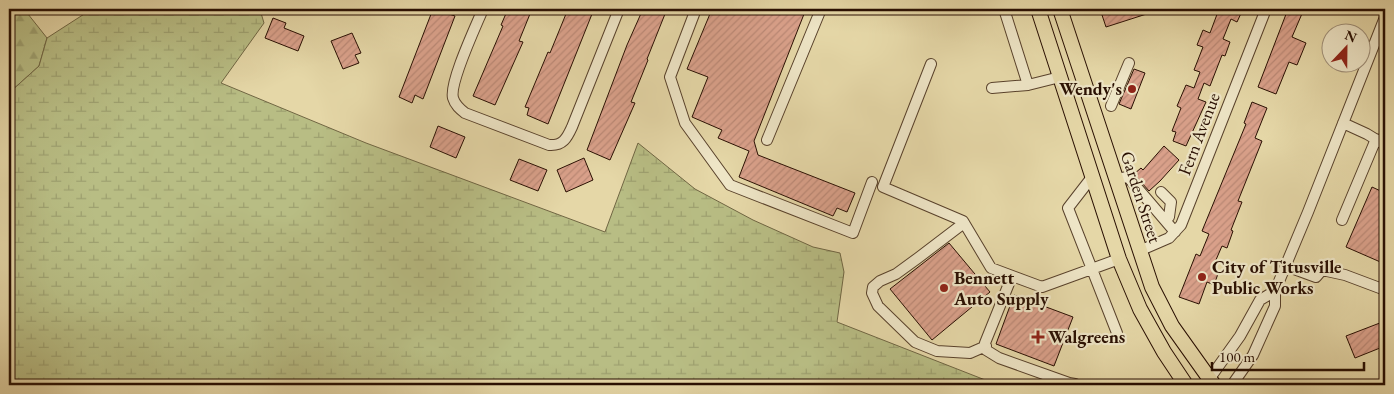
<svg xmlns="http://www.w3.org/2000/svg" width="1394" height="394" viewBox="0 0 1394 394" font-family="'EB Garamond',serif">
<defs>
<pattern id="forest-firs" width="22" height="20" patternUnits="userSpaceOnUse" patternTransform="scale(1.25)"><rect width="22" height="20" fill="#b8bd84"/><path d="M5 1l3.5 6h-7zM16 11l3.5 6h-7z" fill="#9ea170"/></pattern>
<pattern id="wetland-marsh" width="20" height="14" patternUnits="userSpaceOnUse" patternTransform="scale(1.25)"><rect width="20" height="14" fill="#b8bd84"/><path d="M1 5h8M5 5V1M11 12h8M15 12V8" fill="none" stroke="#9ea170"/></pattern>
<pattern id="building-hatch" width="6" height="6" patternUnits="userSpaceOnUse" patternTransform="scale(1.25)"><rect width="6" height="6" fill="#daa18b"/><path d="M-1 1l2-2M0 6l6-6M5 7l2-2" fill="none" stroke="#bb8976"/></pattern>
</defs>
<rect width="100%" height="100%" fill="#e5d7a7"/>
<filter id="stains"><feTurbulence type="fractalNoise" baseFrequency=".004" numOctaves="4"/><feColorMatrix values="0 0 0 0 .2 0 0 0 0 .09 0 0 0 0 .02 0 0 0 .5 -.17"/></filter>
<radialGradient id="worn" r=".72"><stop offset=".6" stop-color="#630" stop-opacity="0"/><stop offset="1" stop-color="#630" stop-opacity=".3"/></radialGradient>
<path fill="url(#forest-firs)" stroke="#706643" d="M 9,9 L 24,9 L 47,38 L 39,66 L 9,93 Z"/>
<path fill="url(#wetland-marsh)" stroke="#706643" d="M 92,9 L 257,9 L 261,13 L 264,23 L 221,83 L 366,143 L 605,232 L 638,143 L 695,189 L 753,220 L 813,247 L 840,253 L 844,272 L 837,322 L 998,385 L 9,385 L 9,93 L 39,66 L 47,38 Z"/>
<path fill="url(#building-hatch)" stroke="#290f02" d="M 433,9 L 455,16 L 423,99 L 415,95 L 412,103 L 399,97 Z
M 508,9 L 532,9 L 519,41 L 523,42 L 495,105 L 473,96 L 503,26 L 501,25 Z
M 568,9 L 594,9 L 548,124 L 527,115 L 529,108 L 525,107 L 548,52 L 550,53 Z
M 643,9 L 667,9 L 647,59 L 648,60 L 631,102 L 635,103 L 610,160 L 587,150 L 627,45 Z
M 712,9 L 806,9 L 754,141 L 758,155 L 855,193 L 847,212 L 837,208 L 833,216 L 739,177 L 749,151 L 718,138 L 722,130 L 692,117 L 708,77 L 687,69 Z
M 1100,9 L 1159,9 L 1159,10 L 1106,27 Z
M 1219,9 L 1243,9 L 1237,22 L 1231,19 L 1223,39 L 1230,42 L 1225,56 L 1222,55 L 1210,86 L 1204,83 L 1198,99 L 1206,102 L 1186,146 L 1173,141 L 1176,132 L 1172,131 L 1181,108 L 1177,106 L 1186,85 L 1194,88 L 1200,72 L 1194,70 L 1203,47 L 1197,45 L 1203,30 L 1210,33 Z
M 1288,9 L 1304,9 L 1292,37 L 1306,43 L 1297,65 L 1289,62 L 1276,94 L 1258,87 Z
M 273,18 L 286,23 L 284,28 L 304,36 L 298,51 L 265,38 Z
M 352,33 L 361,53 L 355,55 L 359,63 L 343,69 L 331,41 Z
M 1134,69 L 1145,73 L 1131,109 L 1119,104 Z
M 1252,102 L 1267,108 L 1255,138 L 1262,141 L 1238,201 L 1242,202 L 1231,230 L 1233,231 L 1227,248 L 1222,246 L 1212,269 L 1219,271 L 1214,285 L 1207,282 L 1199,304 L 1179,297 L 1196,254 L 1200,256 L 1209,234 L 1202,231 L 1246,124 L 1244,123 Z
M 438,126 L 465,137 L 456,158 L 430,147 Z
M 1164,146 L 1179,160 L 1160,181 L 1149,191 L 1134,174 L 1141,168 L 1143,170 Z
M 584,158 L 593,180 L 566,192 L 557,170 Z
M 519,159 L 547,170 L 538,191 L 510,180 Z
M 1372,187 L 1385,193 L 1385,264 L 1346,247 Z
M 949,243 L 990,292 L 932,340 L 890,289 Z
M 1014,295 L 1073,317 L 1054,366 L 996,344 Z
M 1385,321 L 1385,346 L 1355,358 L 1346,336 Z"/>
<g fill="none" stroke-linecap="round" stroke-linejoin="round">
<defs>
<path id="minor" d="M 483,9 C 476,26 449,83 453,98 C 455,105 460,109 465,113 L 549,145 C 563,146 567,138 572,127 L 619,9
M 696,9 L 670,77 L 685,123 L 730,185 L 853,233 L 872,182
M 1004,9 L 1028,85
M 931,64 L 883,187 L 963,221 L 991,268 L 1042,287 L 1119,259
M 992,88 L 1028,85 L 1060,77
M 1111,106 L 1129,63
M 1343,123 L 1367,134 L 1385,145
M 767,140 L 821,9
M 1092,177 L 1068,208 L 1117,333
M 1115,179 L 1128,177 L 1175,232
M 1161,192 L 1171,202 L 1169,217 L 1165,220
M 1342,220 L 1376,139
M 964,223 L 918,258 L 896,274 L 880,281 L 873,287 L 872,293 L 878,306 L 915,342 L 937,351 L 970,353 L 986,346
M 1139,251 L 1169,238 L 1181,225 L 1266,9
M 1286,266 L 1316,277 L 1322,270 L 1345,275 L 1385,290
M 1012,276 L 985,343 L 986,350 L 999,358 L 1069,383 L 1075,384
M 1205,385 L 1240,336 L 1260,300 L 1275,291
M 1232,385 L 1253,355 L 1275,306 L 1275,291 L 1308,212 L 1385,17"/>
<path id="major" d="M 1038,9 L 1119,259 L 1140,309 L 1164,352 L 1186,385
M 1060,9 L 1152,287 L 1172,326 L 1214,385"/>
</defs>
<use href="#minor" stroke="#58412b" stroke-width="12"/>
<use href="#major" stroke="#290f02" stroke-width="16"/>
<use href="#minor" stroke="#eee5c6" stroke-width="10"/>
<use href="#major" stroke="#e5d7a7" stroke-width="14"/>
</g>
<g fill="#8f2418" stroke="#eee5c6" stroke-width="2">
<circle cx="1132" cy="89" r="5"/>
<circle cx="1202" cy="277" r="5"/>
<circle cx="944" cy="288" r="5"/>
<path d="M1035.5 329.5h5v5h5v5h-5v5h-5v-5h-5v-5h5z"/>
</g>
<g text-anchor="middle" stroke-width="4.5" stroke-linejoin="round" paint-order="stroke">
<g font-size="18" font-weight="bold" fill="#290f02" stroke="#eee5c6" text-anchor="start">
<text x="1122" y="95" text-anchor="end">Wendy's</text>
<text x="1212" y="273">City of Titusville<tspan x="1212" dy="21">Public Works</tspan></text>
<text x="954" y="284">Bennett<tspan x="954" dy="21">Auto Supply</tspan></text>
<text x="1048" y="343">Walgreens</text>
</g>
<g font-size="18" fill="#290f02" stroke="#eee5c6">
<text transform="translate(1199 134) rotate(-69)" y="6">Fern Avenue</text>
<text transform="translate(1141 197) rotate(72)" y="6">Garden Street</text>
</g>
</g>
<rect width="1394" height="394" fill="none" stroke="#e5d7a7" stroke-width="30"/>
<rect x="10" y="10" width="1374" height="374" fill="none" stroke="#290f02" stroke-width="2.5"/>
<rect x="15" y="15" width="1364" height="364" fill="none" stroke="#290f02"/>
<g transform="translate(1346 48) rotate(22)"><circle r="24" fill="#eee5c6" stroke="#9f8f78"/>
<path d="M0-4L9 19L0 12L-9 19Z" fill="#8f2418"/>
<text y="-8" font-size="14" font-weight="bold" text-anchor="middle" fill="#290f02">N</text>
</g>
<path d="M1212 362v8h152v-8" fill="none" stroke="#290f02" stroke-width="2.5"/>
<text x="1219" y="362" font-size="15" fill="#290f02" stroke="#eee5c6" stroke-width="4" paint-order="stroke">100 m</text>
<rect width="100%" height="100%" filter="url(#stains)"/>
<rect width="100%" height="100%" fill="url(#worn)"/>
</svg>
